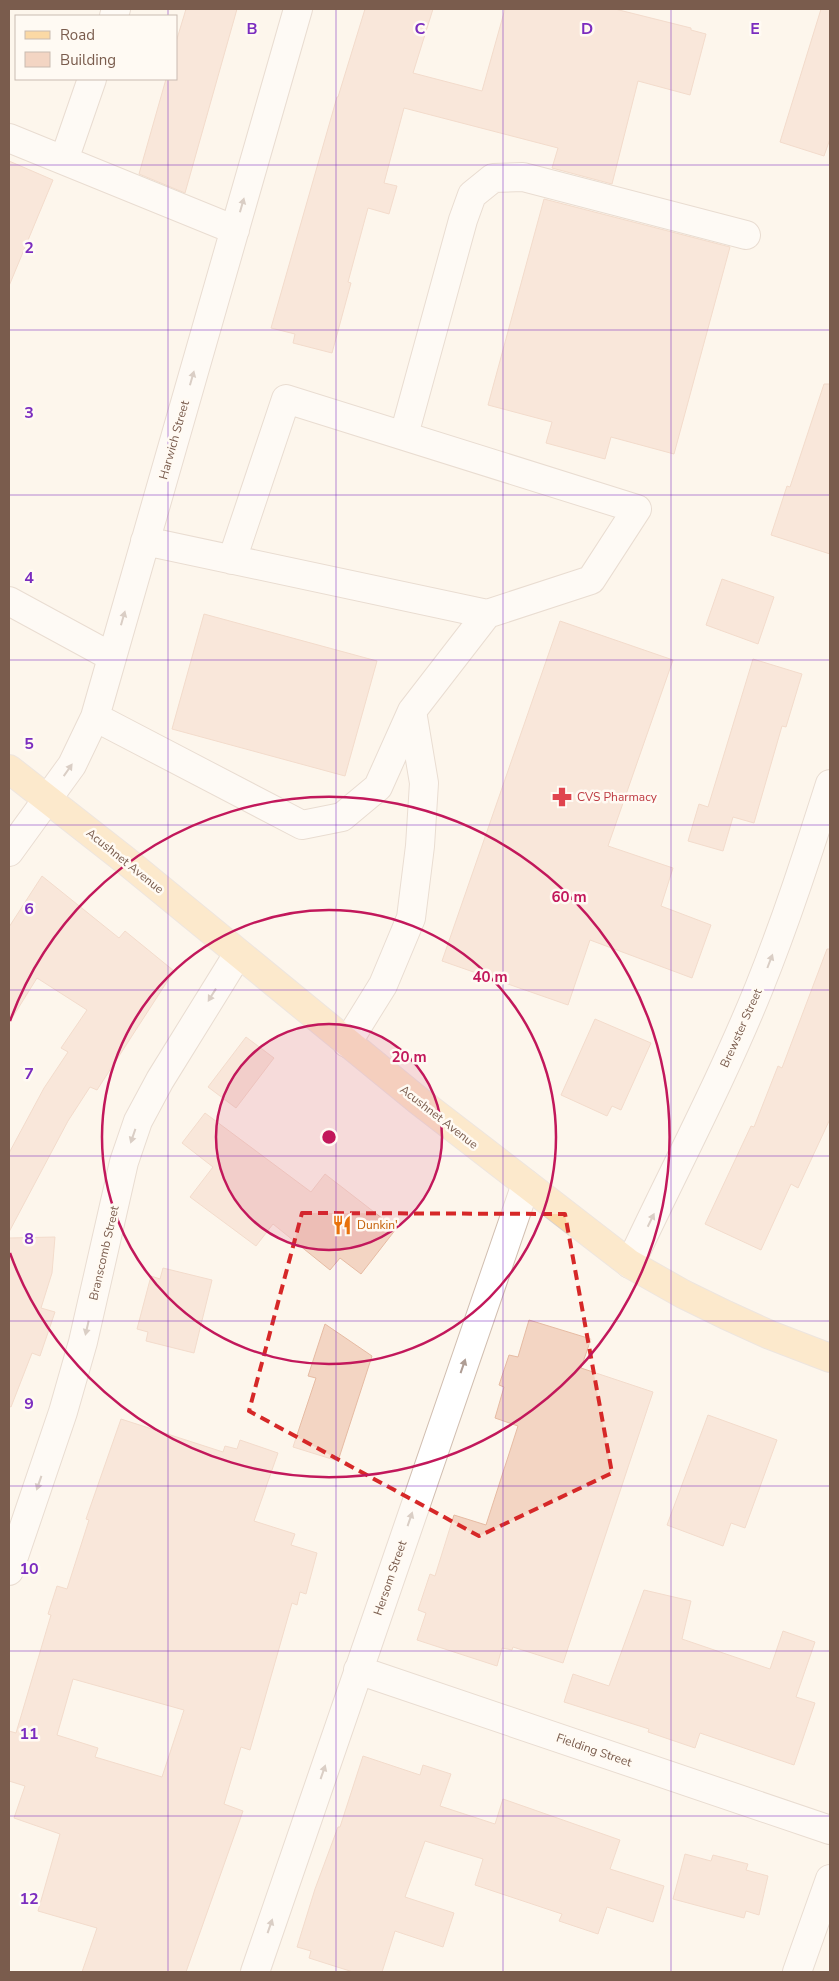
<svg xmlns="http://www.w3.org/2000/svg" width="839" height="1981" viewBox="0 0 839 1981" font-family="'Nunito Sans',sans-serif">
<rect width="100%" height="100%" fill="#fdf6ec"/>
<path fill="#f3d5c3" stroke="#e6bba3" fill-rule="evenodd" d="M 186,9 L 237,9 L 185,193 L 139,174 L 166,79 L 176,79 L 176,42 Z
M 365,9 L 433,9 L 413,73 L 482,91 L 505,9 L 615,9 L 691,28 L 691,30 L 706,34 L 690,95 L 638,81 L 612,184 L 552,168 L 558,148 L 404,108 L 384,183 L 397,186 L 389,214 L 368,208 L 348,282 L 351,283 L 332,353 L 293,343 L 295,334 L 271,328 L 337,97 L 338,97 Z
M 821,9 L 830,9 L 830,139 L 824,156 L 780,142 Z
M 9,161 L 53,180 L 9,286 Z
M 544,199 L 730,247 L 674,454 L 611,437 L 605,459 L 546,443 L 552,422 L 488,405 Z
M 824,384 L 830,384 L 830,554 L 771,535 L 787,486 L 790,487 Z
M 722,579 L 774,597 L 758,644 L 706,625 Z
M 204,614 L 377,661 L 345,776 L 172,729 Z
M 560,621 L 673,660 L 608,846 L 673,868 L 661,906 L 711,925 L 692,978 L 590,940 L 568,1005 L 442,961 Z
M 753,659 L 802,674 L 786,727 L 782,726 L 754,823 L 733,817 L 723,851 L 688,841 L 699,804 L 708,807 Z
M 42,876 L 119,938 L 125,931 L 174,971 L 97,1090 L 90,1087 L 68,1121 L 9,1232 L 9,1153 L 44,1088 L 68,1052 L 61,1048 L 87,1010 L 37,978 L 9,1023 L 9,927 Z
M 827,949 L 830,949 L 830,1119 L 798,1188 L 791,1184 L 761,1250 L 705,1224 L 751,1126 L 754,1127 L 778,1066 L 782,1068 Z
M 595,1019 L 651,1043 L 621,1110 L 612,1106 L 607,1116 L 561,1095 Z
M 246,1037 L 274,1058 L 236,1108 L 208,1087 Z
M 205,1113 L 311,1192 L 325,1174 L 396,1229 L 361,1274 L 340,1258 L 330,1270 L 273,1224 L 256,1246 L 190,1197 L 213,1167 L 182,1143 Z
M 55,1237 L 52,1273 L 41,1308 L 55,1312 L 40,1356 L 32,1353 L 11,1407 L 9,1406 L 9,1238 Z
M 163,1268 L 212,1280 L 194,1353 L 146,1341 L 148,1332 L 137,1329 L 151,1276 L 160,1279 Z
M 529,1320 L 591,1339 L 581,1368 L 653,1392 L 563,1663 L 513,1647 L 512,1650 L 502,1648 L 497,1666 L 417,1640 L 426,1613 L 418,1610 L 430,1574 L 435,1576 L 454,1515 L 486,1525 L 518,1426 L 495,1418 L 504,1387 L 499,1385 L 509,1355 L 518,1357 Z
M 325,1324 L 372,1356 L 338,1461 L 293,1447 L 316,1378 L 308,1376 Z
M 708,1415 L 777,1440 L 745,1528 L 731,1523 L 723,1546 L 667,1525 Z
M 121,1419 L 223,1452 L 225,1446 L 237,1449 L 240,1440 L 278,1453 L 254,1521 L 295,1534 L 291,1545 L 317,1553 L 306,1594 L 300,1592 L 297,1605 L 292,1603 L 250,1750 L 241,1747 L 224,1804 L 243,1811 L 186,1972 L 82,1972 L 97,1928 L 38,1911 L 60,1834 L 14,1818 L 25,1786 L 9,1781 L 9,1731 L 16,1733 L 51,1615 L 48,1614 L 57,1586 L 67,1589 L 89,1520 L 86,1519 ZM 73,1679 L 184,1710 L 162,1777 L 95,1757 L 98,1748 L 57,1735 Z
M 644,1590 L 691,1601 L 682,1639 L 770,1669 L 783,1631 L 815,1642 L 796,1697 L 815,1703 L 794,1765 L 700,1733 L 695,1748 L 648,1732 L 649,1729 L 564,1702 L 573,1674 L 609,1686 Z
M 363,1756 L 420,1775 L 423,1765 L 451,1774 L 440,1806 L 495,1824 L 503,1799 L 620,1840 L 610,1869 L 664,1886 L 653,1922 L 607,1907 L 598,1934 L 559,1921 L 562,1914 L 475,1885 L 483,1859 L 425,1841 L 405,1897 L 454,1913 L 443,1947 L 395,1931 L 382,1972 L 353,1972 L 309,1958 L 311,1951 L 297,1947 L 315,1889 L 338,1827 L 340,1827 Z
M 685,1854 L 711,1861 L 713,1855 L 748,1864 L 746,1870 L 768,1876 L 759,1915 L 746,1911 L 744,1918 L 673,1899 Z"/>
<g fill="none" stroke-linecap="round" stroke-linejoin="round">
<defs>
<path id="minor" d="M 114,16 L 116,9
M 9,138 L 235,230
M 64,160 L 92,79
M 404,435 L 463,220 L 472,195 L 493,178 L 523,177 L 746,235
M 232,560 L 286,399 L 637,509 L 591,580 L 487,614
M 9,601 L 112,657
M 95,717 L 302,825 L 342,817 L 378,787 L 412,711 L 487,614 L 145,541
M 9,852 L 72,765 L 95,717 L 298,9
M 347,1043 L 383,985 L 411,918 L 420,846 L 424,783 L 412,711
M 630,1264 C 673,1172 721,1082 759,988 C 786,921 808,853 830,784
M 9,1571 L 63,1412 L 83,1342 L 124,1162 L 138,1121 L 160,1080 L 238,954
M 358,1670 L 830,1830
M 255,1972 L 526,1184
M 797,1972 L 830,1879"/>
<path id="major" d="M 9,769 L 125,860 L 419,1101 L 630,1264 L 683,1294 L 726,1315 L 770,1335 L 830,1358"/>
</defs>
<use href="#minor" stroke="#d1beb0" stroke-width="30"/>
<use href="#major" stroke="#dad1cd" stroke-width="30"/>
<use href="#minor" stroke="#fff" stroke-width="28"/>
<use href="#major" stroke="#fbd9a5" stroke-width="28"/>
</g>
<defs><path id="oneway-solid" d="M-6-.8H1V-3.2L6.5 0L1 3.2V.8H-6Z" transform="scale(1.25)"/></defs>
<g fill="#af9d94">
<use href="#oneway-solid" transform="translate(242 205) rotate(-74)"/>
<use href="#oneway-solid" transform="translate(192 378) rotate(-74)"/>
<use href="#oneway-solid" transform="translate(123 618) rotate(-74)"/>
<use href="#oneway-solid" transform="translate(68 770) rotate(-55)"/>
<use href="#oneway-solid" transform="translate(770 961) rotate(-69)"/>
<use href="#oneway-solid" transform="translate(212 995) rotate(122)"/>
<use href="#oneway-solid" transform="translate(133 1136) rotate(109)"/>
<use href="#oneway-solid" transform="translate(651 1220) rotate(-64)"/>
<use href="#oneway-solid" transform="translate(87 1328) rotate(103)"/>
<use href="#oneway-solid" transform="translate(463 1366) rotate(-71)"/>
<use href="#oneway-solid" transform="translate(39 1483) rotate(109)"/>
<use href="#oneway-solid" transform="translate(410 1519) rotate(-71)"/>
<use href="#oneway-solid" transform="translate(323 1772) rotate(-71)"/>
<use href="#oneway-solid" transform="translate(270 1926) rotate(-71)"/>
</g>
<path d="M0 0H839V1981H0ZM 302,1213 L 565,1214 L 612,1473 L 479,1536 L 249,1411 Z" fill="#fdf6ec" fill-opacity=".55" fill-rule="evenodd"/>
<path fill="none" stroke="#d62828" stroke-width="4" stroke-dasharray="10 6" stroke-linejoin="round" d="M 302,1213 L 565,1214 L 612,1473 L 479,1536 L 249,1411 Z"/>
<path fill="none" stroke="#7b2cbf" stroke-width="1" stroke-opacity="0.55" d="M 168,9 L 168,16M 336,9 L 336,1972M 503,9 L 503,1972M 671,9 L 671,1972M 168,79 L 168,1972M 9,165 L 830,165M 9,330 L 830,330M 9,495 L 830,495M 9,660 L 830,660M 9,825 L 830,825M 9,990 L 830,990M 9,1156 L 830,1156M 9,1321 L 830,1321M 9,1486 L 830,1486M 9,1651 L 830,1651M 9,1816 L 830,1816"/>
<circle cx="329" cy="1137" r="113" fill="#c2185b" fill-opacity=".12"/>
<g fill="none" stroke="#c2185b" stroke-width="2.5">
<circle cx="329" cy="1137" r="113"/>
<circle cx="329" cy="1137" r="227"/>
<path d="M10 1021A340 340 0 1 1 10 1253"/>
</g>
<defs>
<symbol id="pharmacy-bare" viewBox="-9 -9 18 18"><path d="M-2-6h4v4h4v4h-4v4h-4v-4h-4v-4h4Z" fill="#e0444e" stroke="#fffaf3" stroke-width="2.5" paint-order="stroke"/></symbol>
<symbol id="restaurant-bare" viewBox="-9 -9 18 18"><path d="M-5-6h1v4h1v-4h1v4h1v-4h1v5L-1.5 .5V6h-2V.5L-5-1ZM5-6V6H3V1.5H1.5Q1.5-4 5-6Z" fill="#e8710a" stroke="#fffaf3" stroke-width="2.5" paint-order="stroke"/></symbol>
</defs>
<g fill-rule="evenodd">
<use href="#pharmacy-bare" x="548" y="783" width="28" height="28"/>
<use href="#restaurant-bare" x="328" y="1211" width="28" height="28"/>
</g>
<g text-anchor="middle" stroke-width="5" stroke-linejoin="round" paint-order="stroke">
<g font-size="12" fill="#7a5c4d" stroke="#fffaf3">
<text transform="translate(174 440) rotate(-74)" y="4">Harwich Street</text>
<text transform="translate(125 861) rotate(39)" y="4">Acushnet Avenue</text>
<text transform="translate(741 1028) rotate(-66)" y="4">Brewster Street</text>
<text transform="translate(439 1117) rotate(38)" y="4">Acushnet Avenue</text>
<text transform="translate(104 1253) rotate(-77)" y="4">Branscomb Street</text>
<text transform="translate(390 1578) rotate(-71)" y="4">Hersom Street</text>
<text transform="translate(594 1750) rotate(19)" y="4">Fielding Street</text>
</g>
<g font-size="12" fill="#be3a42" stroke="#fffaf3" text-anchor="start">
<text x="577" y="801">CVS Pharmacy</text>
</g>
<g font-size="12" fill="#c56008" stroke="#fffaf3" text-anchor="start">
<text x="357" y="1229">Dunkin'</text>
</g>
</g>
<g font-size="16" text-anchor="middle" font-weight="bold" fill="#7b2cbf" stroke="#fffaf3" stroke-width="5" stroke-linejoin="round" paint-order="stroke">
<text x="252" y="34">B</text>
<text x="420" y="34">C</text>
<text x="587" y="34">D</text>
<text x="755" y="34">E</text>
<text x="29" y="253">2</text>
<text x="29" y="418">3</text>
<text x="29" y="583">4</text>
<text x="29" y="749">5</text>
<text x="29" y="914">6</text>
<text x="29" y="1079">7</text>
<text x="29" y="1244">8</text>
<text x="29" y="1409">9</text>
<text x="29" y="1574">10</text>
<text x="29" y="1739">11</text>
<text x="29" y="1904">12</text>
</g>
<circle cx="329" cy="1137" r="8" fill="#c2185b" stroke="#fffaf3" stroke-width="2.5"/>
<g font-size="15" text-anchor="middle" font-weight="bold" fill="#c2185b" stroke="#fffaf3" stroke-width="5" stroke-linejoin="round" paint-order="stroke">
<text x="569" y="902">60 m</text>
<text x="490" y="982">40 m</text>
<text x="409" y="1062">20 m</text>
</g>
<rect width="839" height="1981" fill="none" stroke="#7a5c4d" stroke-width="20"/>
<rect x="15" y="15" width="162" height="65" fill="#fffaf3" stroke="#cabbb1"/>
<rect x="25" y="31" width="25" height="8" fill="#fbd9a5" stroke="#cabbb1"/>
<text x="60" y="40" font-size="15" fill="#7a5c4d">Road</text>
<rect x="25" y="52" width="25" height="15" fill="#f3d5c3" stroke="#cabbb1"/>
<text x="60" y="65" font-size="15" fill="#7a5c4d">Building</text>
</svg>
